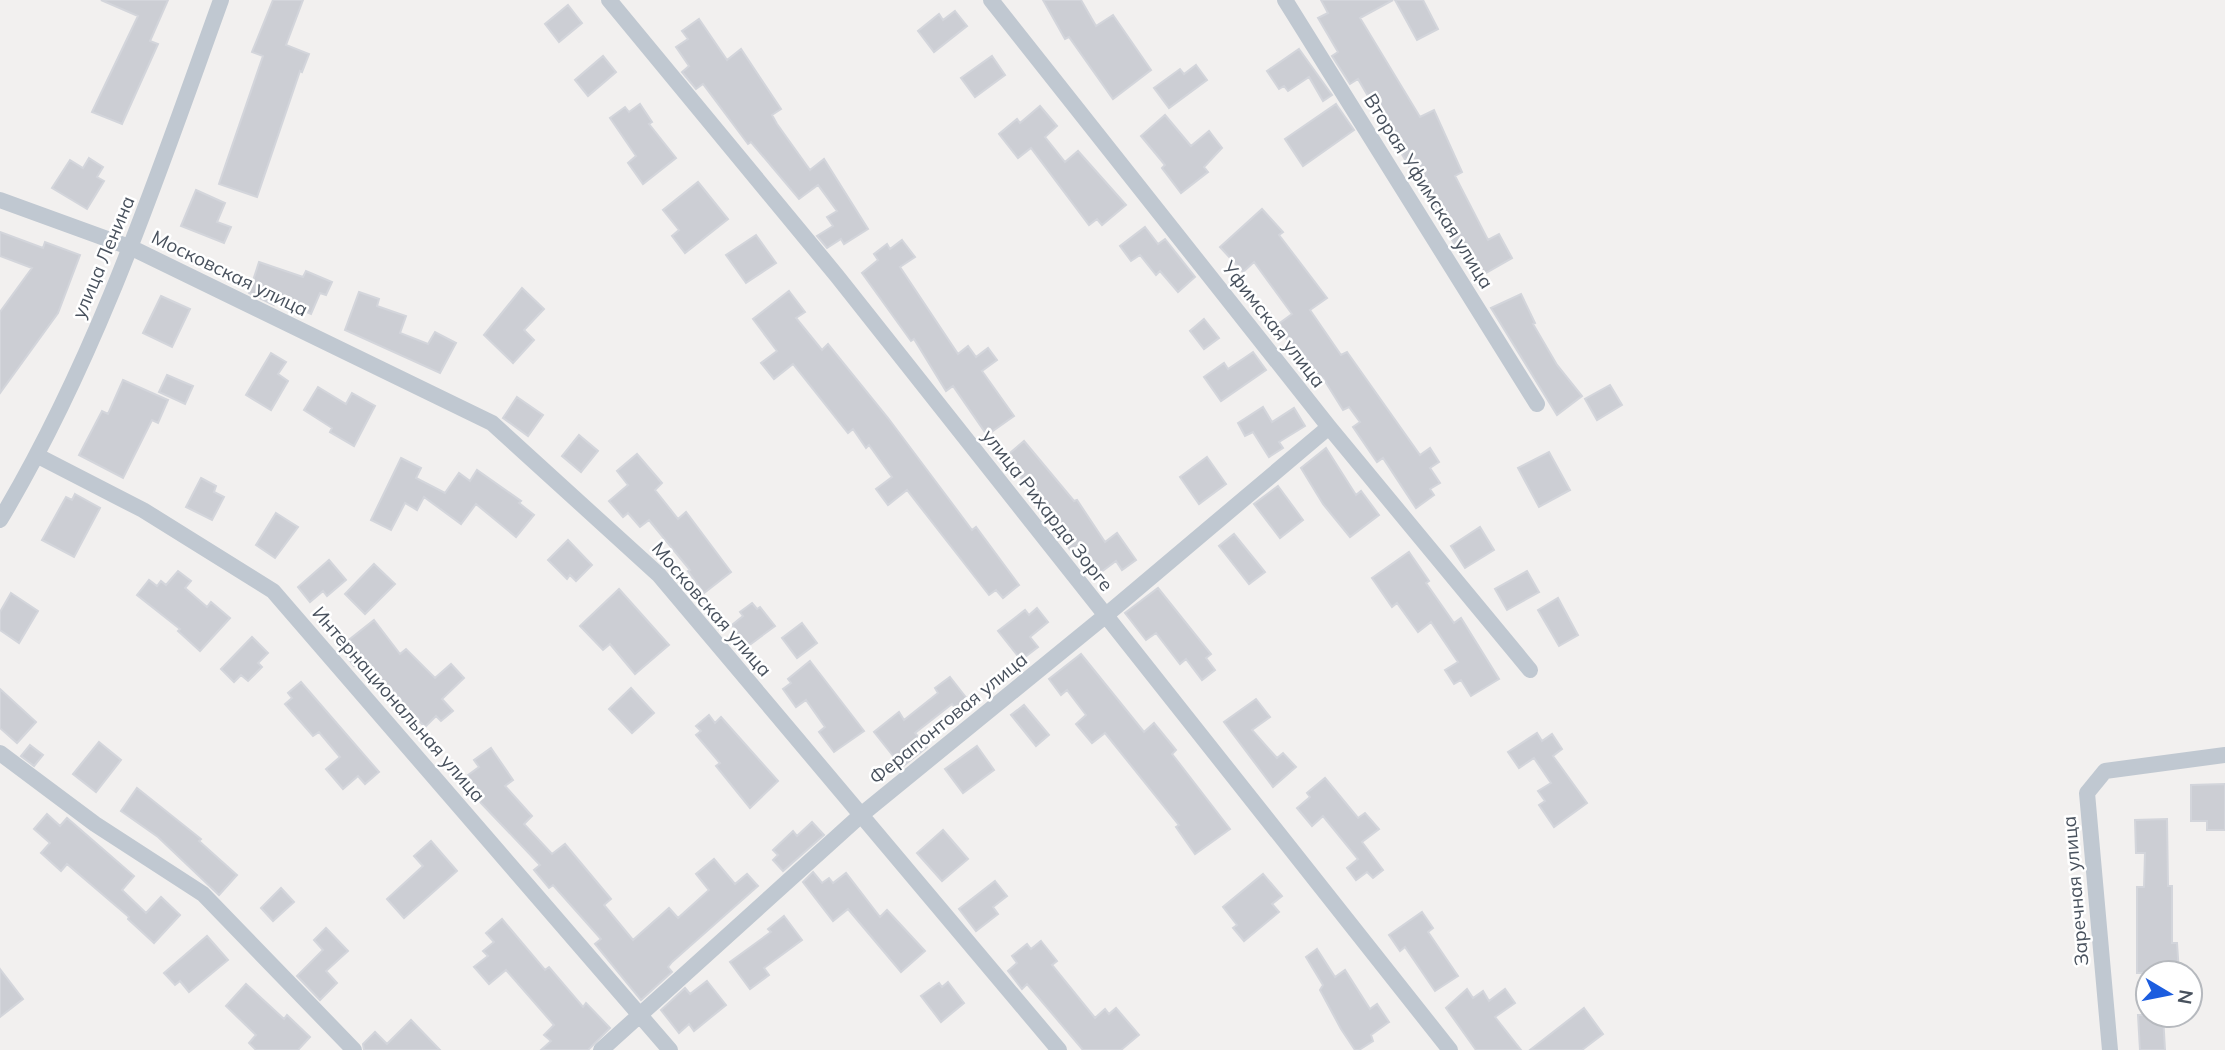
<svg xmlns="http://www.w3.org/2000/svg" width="2225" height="1050" viewBox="0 0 2225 1050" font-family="Mulish,sans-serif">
<rect width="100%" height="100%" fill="#f2f0ef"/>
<path fill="#ccced4" stroke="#d3d5db" stroke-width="2" d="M 101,0 L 168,0 L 150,41 L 158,44 L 122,124 L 92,112 L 138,16 Z
M 273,0 L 303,0 L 286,45 L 309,54 L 302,72 L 300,71 L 257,197 L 219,184 L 263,56 L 252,52 Z
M 1043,0 L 1081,0 L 1096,26 L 1113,15 L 1151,70 L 1113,99 L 1069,37 L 1065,39 Z
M 1321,0 L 1393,0 L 1360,18 L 1420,117 L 1434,110 L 1462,172 L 1455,176 L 1488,240 L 1499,234 L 1512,258 L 1484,274 L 1479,264 L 1469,269 L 1358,79 L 1350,84 L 1332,56 L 1338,52 L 1318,18 L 1328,13 Z
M 1395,0 L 1423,0 L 1438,29 L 1417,40 Z
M 568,5 L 582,23 L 559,42 L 545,24 Z
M 955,11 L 967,26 L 934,52 L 918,31 L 939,14 L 943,20 Z
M 699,19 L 727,60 L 741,49 L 781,109 L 772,115 L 777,124 L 810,170 L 824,159 L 868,229 L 844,244 L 841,239 L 827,248 L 817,236 L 833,226 L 827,217 L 837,211 L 818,185 L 799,199 L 751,142 L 748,144 L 703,84 L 696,89 L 682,72 L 689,66 L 676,47 L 688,39 L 682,31 Z
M 1299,49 L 1332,95 L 1323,101 L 1309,77 L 1288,91 L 1284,86 L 1279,89 L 1267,71 Z
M 603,56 L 616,72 L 588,96 L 575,80 Z
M 992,56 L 1005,75 L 975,97 L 961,78 Z
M 1196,65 L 1207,80 L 1169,108 L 1154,88 L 1180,69 L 1184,74 Z
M 640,104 L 652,122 L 649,124 L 676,158 L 643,184 L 628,163 L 636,156 L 610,118 L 625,107 L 629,112 Z
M 1336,104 L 1354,130 L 1303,166 L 1285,139 Z
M 1040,106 L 1057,126 L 1045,137 L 1065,162 L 1078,151 L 1126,205 L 1102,225 L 1097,219 L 1089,225 L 1031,148 L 1018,158 L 999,134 L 1017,119 L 1020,123 Z
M 1165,115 L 1191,146 L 1209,131 L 1222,148 L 1204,167 L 1208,172 L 1181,193 L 1162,168 L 1165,165 L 1141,136 Z
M 89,158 L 103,167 L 97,177 L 104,181 L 87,209 L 52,188 L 70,160 L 83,168 Z
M 698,182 L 728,219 L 685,253 L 672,236 L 679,230 L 663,210 Z
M 196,190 L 225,203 L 217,222 L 231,227 L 224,243 L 181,226 Z
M 1262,209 L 1283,232 L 1279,235 L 1327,298 L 1310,310 L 1341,355 L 1347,352 L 1420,455 L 1430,448 L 1439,462 L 1430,468 L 1440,483 L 1430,489 L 1434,495 L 1416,508 L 1383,458 L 1377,462 L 1353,427 L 1360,422 L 1349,407 L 1343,410 L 1323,378 L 1319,380 L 1304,355 L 1300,358 L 1277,325 L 1292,314 L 1254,262 L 1243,272 L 1220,247 Z
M 1145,227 L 1158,244 L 1165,239 L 1195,277 L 1178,292 L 1160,271 L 1156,275 L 1140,255 L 1131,261 L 1120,246 Z
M 0,232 L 43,248 L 45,242 L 80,255 L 58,313 L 0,393 L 0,312 L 32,268 L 0,256 Z
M 756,235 L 776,263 L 746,283 L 726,255 Z
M 902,240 L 915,257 L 900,267 L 958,354 L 968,346 L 976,357 L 988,348 L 997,360 L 982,371 L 1014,416 L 987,435 L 953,386 L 946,391 L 914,339 L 911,341 L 862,273 L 878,260 L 874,254 L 887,244 L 890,249 Z
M 259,262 L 303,277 L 306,271 L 332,282 L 326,295 L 320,293 L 311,314 L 276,299 L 274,305 L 249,293 Z
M 522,288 L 544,309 L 524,330 L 534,340 L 513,363 L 484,335 Z
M 789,291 L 805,312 L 796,318 L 822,350 L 828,344 L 888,418 L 972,530 L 976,527 L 1019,585 L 1003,598 L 996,590 L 989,595 L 907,490 L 888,505 L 876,489 L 892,477 L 869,445 L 866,448 L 853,429 L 848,433 L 793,364 L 774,379 L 761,363 L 777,351 L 753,319 Z
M 359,292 L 379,299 L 377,306 L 406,316 L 400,333 L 428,344 L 435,332 L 456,343 L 440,373 L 345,330 Z
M 1521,294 L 1535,323 L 1533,324 L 1557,365 L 1582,396 L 1557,415 L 1491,308 Z
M 161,296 L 190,309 L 172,347 L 143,333 Z
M 1204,319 L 1219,338 L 1204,349 L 1190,331 Z
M 1253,352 L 1266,370 L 1221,401 L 1204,377 L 1224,363 L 1228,369 Z
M 271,353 L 286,362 L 278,374 L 288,381 L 271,410 L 246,395 Z
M 167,375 L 193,386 L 185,404 L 159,392 Z
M 123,380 L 168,400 L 158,423 L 152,420 L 123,478 L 79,455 L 102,411 L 108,414 Z
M 1610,385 L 1622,405 L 1597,420 L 1585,399 Z
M 318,387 L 346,404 L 352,393 L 375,406 L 354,446 L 330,432 L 332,428 L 304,410 Z
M 517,397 L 543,415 L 528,436 L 503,418 Z
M 1263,407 L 1272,422 L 1294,408 L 1305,426 L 1279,442 L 1283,448 L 1269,457 L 1253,432 L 1245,436 L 1238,423 Z
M 579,435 L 598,451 L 581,472 L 562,456 Z
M 1024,441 L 1074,501 L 1077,500 L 1105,542 L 1117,533 L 1136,560 L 1122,570 L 1116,561 L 1097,575 L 1077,547 L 1071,551 L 1049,518 L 1053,516 L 1004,458 Z
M 1326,448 L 1356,495 L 1361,491 L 1379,515 L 1350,537 L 1323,504 L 1301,468 Z
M 1549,452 L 1570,490 L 1539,507 L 1518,468 Z
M 637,454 L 662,483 L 655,490 L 678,519 L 686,512 L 731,572 L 704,593 L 688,571 L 690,570 L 649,520 L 640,527 L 628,513 L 623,517 L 609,501 L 628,485 L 617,471 Z
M 1207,457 L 1226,484 L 1199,504 L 1180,477 Z
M 401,458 L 421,468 L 416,478 L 445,493 L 459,473 L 470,481 L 477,470 L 521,501 L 519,503 L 534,515 L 516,537 L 476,504 L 461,524 L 424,497 L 417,510 L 405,503 L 391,530 L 371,520 Z
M 201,478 L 216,486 L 214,492 L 224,497 L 212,520 L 186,507 Z
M 1278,486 L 1303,520 L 1280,538 L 1254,504 Z
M 75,494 L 100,508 L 74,557 L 42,540 L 66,497 L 72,500 Z
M 276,513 L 298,527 L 275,558 L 256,545 Z
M 1480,527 L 1494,550 L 1465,568 L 1451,546 Z
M 1234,534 L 1265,572 L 1249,584 L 1219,546 Z
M 568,540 L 592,565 L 576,581 L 570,575 L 567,579 L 548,560 Z
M 1409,552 L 1429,581 L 1426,583 L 1454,623 L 1461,618 L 1499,679 L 1471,696 L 1461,680 L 1454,684 L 1445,670 L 1458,662 L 1431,622 L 1418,632 L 1397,603 L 1392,607 L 1372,578 Z
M 329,560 L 346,580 L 327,596 L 323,591 L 310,602 L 298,587 Z
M 374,564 L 395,584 L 365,614 L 345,594 Z
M 178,571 L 191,581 L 185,588 L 207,607 L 211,602 L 230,618 L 200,651 L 178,631 L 180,629 L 137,595 L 149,580 L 157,586 L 161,581 L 166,585 Z
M 1527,571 L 1539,592 L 1507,610 L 1495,589 Z
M 1158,588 L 1211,654 L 1206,658 L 1215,670 L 1202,680 L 1186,659 L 1180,664 L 1156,633 L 1146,640 L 1125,613 Z
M 619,589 L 669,645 L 635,674 L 610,644 L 603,650 L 580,626 Z
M 11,593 L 38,611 L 19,643 L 0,630 L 0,612 Z
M 1558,598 L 1578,635 L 1559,646 L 1538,610 Z
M 752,603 L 757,609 L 760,607 L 775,626 L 748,646 L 732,625 L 743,616 L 740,612 Z
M 1037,608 L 1048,622 L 1030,637 L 1038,647 L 1021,660 L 998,631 L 1025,610 L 1029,615 Z
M 374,620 L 400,654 L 406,649 L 435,678 L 451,664 L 464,678 L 442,699 L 453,711 L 441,721 L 436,716 L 425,727 L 361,660 L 354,666 L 340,647 Z
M 802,623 L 817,643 L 797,658 L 782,638 Z
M 252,637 L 268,653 L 258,663 L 262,667 L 248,681 L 241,675 L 234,682 L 221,669 Z
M 1081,654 L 1144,732 L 1154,723 L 1176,750 L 1172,754 L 1230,829 L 1195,854 L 1176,827 L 1179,825 L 1105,733 L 1092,743 L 1076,724 L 1086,715 L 1067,690 L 1061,695 L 1049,679 Z
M 810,661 L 864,731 L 834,752 L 819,732 L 825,727 L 806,700 L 796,707 L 783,689 L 791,683 L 788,679 Z
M 950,677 L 968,700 L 956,709 L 952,704 L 915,733 L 927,747 L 902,767 L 874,732 L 899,712 L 904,720 L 938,693 L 935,688 Z
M 301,682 L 379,772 L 365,784 L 358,776 L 343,789 L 326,769 L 340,757 L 319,732 L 313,736 L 285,704 L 292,698 L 288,693 Z
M 631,688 L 654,713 L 632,733 L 609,709 Z
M 0,689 L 36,722 L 17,743 L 0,728 Z
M 1256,699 L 1270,717 L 1252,730 L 1277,758 L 1283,753 L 1296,767 L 1273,787 L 1224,722 Z
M 1024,705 L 1049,735 L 1036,746 L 1011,715 Z
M 709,715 L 715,723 L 721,717 L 778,781 L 750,808 L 716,766 L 720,763 L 696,735 L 701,731 L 696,726 Z
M 1537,733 L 1542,741 L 1552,734 L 1562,749 L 1553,756 L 1587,803 L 1554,827 L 1539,805 L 1545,801 L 1538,791 L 1551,783 L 1534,758 L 1519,768 L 1508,752 Z
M 99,742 L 121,760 L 96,792 L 73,774 Z
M 30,745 L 43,755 L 34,766 L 21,756 Z
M 977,746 L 994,770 L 963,793 L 945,769 Z
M 491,748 L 513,780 L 505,786 L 532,816 L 524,824 L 552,854 L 565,844 L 611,899 L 604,905 L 633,940 L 669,908 L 678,918 L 709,890 L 696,874 L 714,859 L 735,884 L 747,874 L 758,886 L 672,962 L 668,967 L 672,972 L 641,1000 L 595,944 L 601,939 L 553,885 L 549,888 L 534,870 L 540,865 L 481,803 L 464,778 L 479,767 L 474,760 Z
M 1325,778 L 1358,818 L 1365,813 L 1379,829 L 1362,842 L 1383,870 L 1373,878 L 1367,872 L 1356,880 L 1347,868 L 1358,859 L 1323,816 L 1312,826 L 1297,808 L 1310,797 L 1307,793 Z
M 2225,784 L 2225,830 L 2207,830 L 2207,821 L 2191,821 L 2191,785 Z
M 137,788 L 201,839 L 199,841 L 237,875 L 219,895 L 158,837 L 121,811 Z
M 47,814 L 60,826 L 67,818 L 134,876 L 122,890 L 146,913 L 161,897 L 180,915 L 154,943 L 128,919 L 129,917 L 67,864 L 61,871 L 41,853 L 50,843 L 34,829 Z
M 2167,819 L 2168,886 L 2172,886 L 2172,943 L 2177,943 L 2179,973 L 2137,973 L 2137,887 L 2144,887 L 2145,853 L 2136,853 L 2135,820 Z
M 812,822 L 824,835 L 783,871 L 773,860 L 778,855 L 773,850 L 793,831 L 797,836 Z
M 943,830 L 968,859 L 942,881 L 917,853 Z
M 431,841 L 457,871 L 404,918 L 387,899 L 423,866 L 414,856 Z
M 813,872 L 822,883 L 829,878 L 833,883 L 846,873 L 880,917 L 887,910 L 925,951 L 901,972 L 848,909 L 833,921 L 803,882 Z
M 1263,874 L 1282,896 L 1272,904 L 1279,912 L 1244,941 L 1233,928 L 1237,925 L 1223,907 Z
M 995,881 L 1007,896 L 993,907 L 998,914 L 976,931 L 959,909 Z
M 281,888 L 294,902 L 273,921 L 261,908 Z
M 1422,912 L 1433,928 L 1428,932 L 1458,976 L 1435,991 L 1405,947 L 1400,951 L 1389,935 Z
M 784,916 L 802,940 L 764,968 L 769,975 L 750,989 L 730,962 L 771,932 L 768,929 Z
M 502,919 L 545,970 L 549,967 L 583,1007 L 586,1003 L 610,1028 L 588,1050 L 541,1050 L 551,1041 L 544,1035 L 554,1025 L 506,970 L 489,984 L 474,967 L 488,956 L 483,951 L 494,942 L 486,933 Z
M 326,928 L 348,951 L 326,971 L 337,983 L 320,1000 L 297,976 L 323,950 L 314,940 Z
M 207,936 L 228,960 L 189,992 L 180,981 L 175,985 L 164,973 Z
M 1041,941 L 1057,961 L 1052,965 L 1095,1018 L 1105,1009 L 1109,1014 L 1116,1008 L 1139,1035 L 1121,1050 L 1083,1050 L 1027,984 L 1022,989 L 1008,971 L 1017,963 L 1012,956 L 1027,944 L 1031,949 Z
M 1317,949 L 1335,977 L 1345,970 L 1370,1009 L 1377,1004 L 1389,1022 L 1371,1035 L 1373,1041 L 1359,1050 L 1355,1050 L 1341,1029 L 1320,990 L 1323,985 L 1306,957 Z
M 0,969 L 23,999 L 0,1017 Z
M 707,981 L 726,1005 L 694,1031 L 689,1024 L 679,1033 L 661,1010 L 685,988 L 690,994 Z
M 948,982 L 964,1003 L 941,1022 L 921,996 L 939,983 L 942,987 Z
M 246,984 L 284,1019 L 287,1015 L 310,1037 L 298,1050 L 256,1050 L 249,1043 L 256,1035 L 226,1006 Z
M 1467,989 L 1473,998 L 1483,991 L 1489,1001 L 1505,989 L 1515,1003 L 1495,1017 L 1521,1050 L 1476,1050 L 1446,1008 Z
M 1584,1008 L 1603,1034 L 1582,1050 L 1530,1050 Z
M 2138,1015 L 2163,1015 L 2165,1050 L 2140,1050 Z
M 411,1020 L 440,1050 L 364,1050 L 363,1044 L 375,1032 L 387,1044 Z"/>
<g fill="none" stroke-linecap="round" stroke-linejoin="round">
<path stroke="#c0c8d1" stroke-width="16" d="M 609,0 L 837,276 L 1450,1050
M 991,0 L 1329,427 L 1530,670
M 1285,0 L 1537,404
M 0,200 L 132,248 L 492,423 L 659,575 L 1059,1050
M 38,456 L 143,510 L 273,591 L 670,1050
M 0,520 C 97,358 157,177 221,0
M 0,753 L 95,824 L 203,894 L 354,1050
M 601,1050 L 861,815 L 1105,616 L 1329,427
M 2110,1050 L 2087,793 L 2105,771 L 2225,755"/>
</g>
<g text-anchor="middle" stroke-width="5" stroke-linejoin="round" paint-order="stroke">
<g font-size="19" fill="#48515d" stroke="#fff">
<text transform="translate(1429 191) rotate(58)" y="7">Вторая Уфимская улица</text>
<text transform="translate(103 257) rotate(-67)" y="7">улица Ленина</text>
<text transform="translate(230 273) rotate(26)" y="7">Московская улица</text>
<text transform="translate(1274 324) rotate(52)" y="7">Уфимская улица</text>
<text transform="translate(1048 510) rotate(52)" y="7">улица Рихарда Зорге</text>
<text transform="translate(712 609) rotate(49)" y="7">Московская улица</text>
<text transform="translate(399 704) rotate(49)" y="7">Интернациональная улица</text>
<text transform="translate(948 718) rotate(-39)" y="7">Ферапонтовая улица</text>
<text transform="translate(2075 891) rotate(-95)" y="7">Заречная улица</text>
</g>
</g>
<g transform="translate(2169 994) rotate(100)"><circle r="33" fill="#ffffff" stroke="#b6b9be" stroke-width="2"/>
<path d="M0-5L12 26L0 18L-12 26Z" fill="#1c5ddf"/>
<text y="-10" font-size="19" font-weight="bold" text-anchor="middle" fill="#48515d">N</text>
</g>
</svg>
